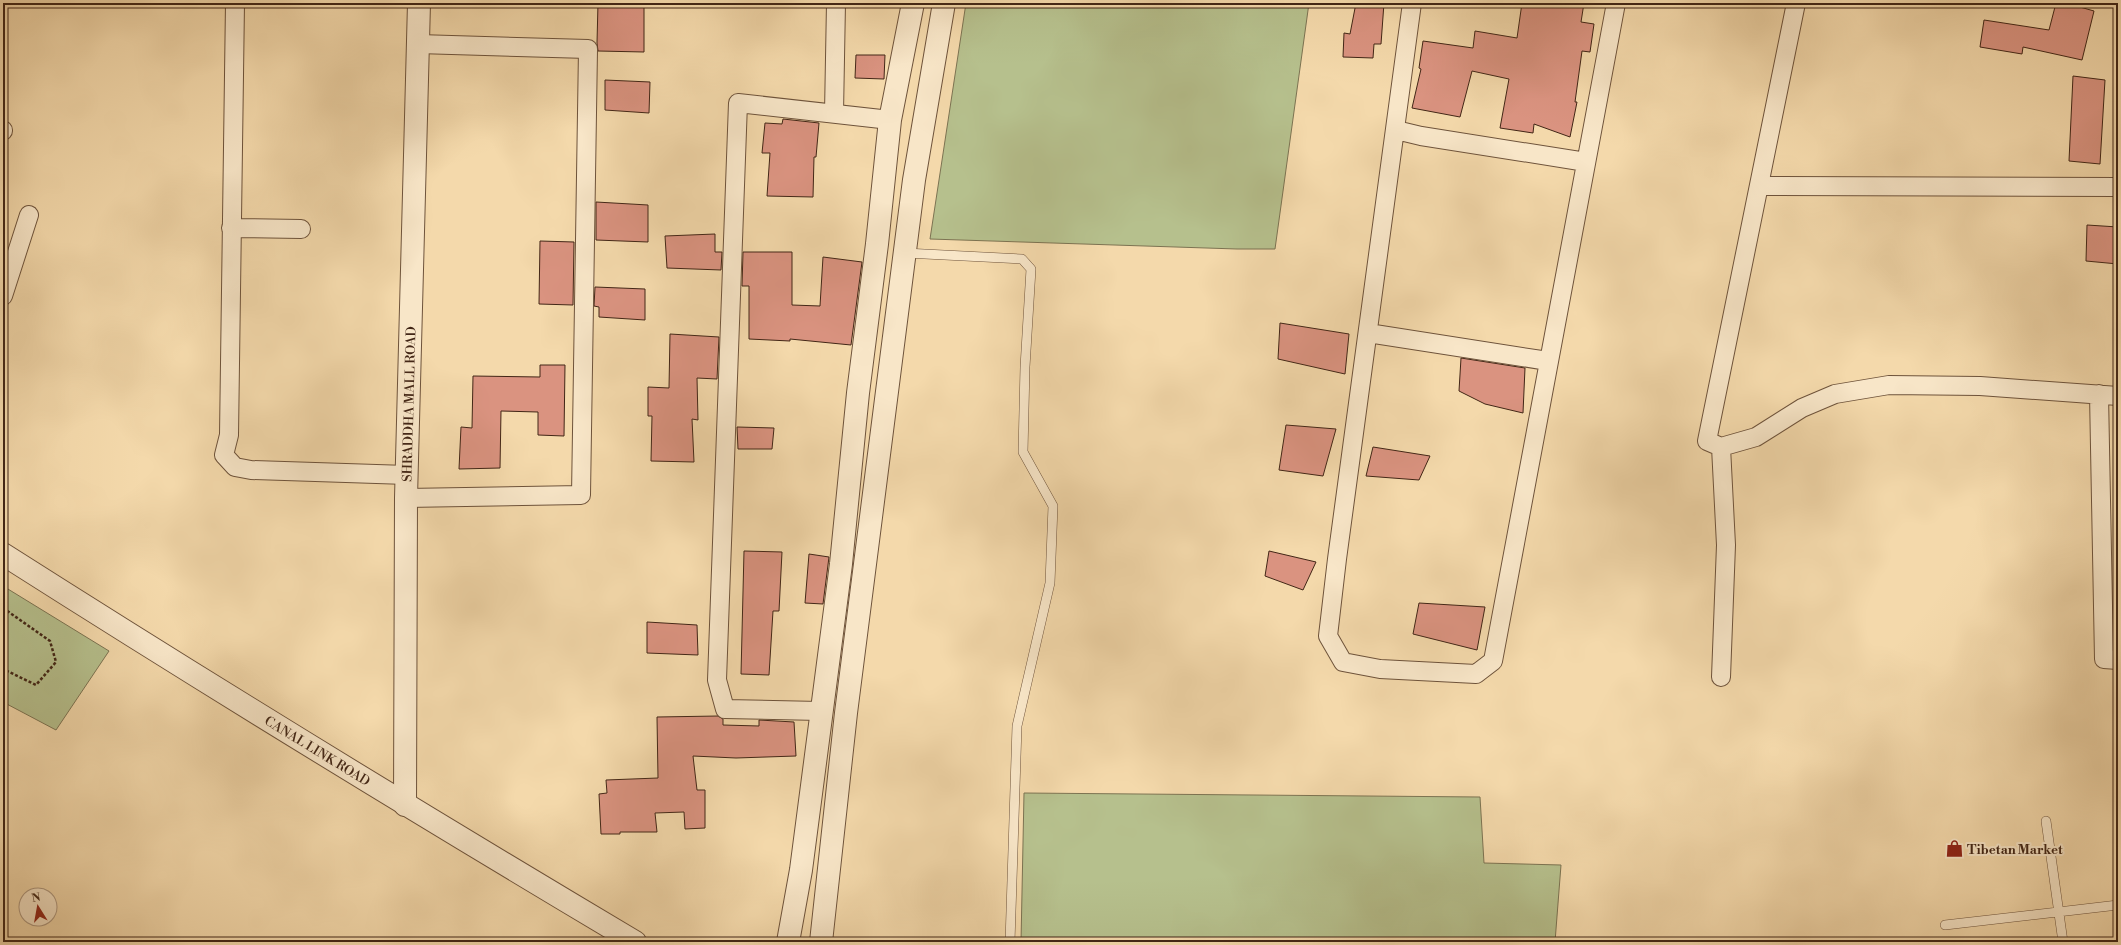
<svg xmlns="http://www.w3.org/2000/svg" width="2121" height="945" viewBox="0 0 2121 945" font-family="'Libre Bodoni',serif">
<rect width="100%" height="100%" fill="#f4d9ab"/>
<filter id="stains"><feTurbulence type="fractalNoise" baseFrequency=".005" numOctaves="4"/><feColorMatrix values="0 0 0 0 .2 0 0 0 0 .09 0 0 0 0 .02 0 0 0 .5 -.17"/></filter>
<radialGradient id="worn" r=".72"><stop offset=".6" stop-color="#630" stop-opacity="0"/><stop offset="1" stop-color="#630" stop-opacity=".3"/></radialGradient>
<path fill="#b6c08d" stroke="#7c7352" d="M 966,3 L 1309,3 L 1275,249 L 1237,249 L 930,239 Z
M 3,586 L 109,651 L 56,730 L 3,702 Z
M 1024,793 L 1480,797 L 1484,863 L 1561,865 L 1555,942 L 1021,942 Z"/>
<path fill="#da9380" stroke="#422616" d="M 598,3 L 644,3 L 644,52 L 598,51 L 597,43 Z
M 1356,3 L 1384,3 L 1381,44 L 1374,44 L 1373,58 L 1343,57 L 1344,33 L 1350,34 Z
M 1522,3 L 1584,3 L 1581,22 L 1594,24 L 1590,52 L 1582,51 L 1575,102 L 1577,102 L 1570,137 L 1534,124 L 1533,133 L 1500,128 L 1509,79 L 1472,71 L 1460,117 L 1412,108 L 1421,69 L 1419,68 L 1423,41 L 1473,48 L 1475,31 L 1517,38 Z
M 2056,3 L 2066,3 L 2094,11 L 2082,60 L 2023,47 L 2022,54 L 1980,47 L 1984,20 L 2049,30 Z
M 856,55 L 885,55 L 884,79 L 855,78 Z
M 2073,76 L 2105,80 L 2100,164 L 2069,161 Z
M 605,80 L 650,82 L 649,113 L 605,110 Z
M 783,119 L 819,123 L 816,157 L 814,157 L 813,197 L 767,196 L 770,153 L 762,153 L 765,123 L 782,124 Z
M 596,202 L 648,205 L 648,242 L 596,240 Z
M 2087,225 L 2118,227 L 2118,264 L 2086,261 Z
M 715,234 L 715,252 L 722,252 L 721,270 L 667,268 L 665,236 Z
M 540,241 L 574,242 L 573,305 L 539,304 Z
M 743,252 L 792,252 L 792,305 L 820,306 L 823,257 L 862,262 L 851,345 L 790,339 L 790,341 L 749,339 L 749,286 L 742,286 Z
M 595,287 L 645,289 L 645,320 L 599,317 L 599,307 L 594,306 Z
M 1280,323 L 1349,334 L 1345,374 L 1278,359 Z
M 670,334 L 719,337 L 717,379 L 697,378 L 698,420 L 692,419 L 694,462 L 651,461 L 652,416 L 648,416 L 648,387 L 669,388 Z
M 1461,358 L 1525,368 L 1523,413 L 1485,404 L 1459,391 Z
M 540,365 L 565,365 L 564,436 L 538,435 L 538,412 L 501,411 L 500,468 L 459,469 L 461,427 L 472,428 L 473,376 L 540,377 Z
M 1286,425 L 1336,429 L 1323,476 L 1279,470 Z
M 737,427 L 774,428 L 772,449 L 738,449 Z
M 1373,447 L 1430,456 L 1419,480 L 1366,476 Z
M 744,551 L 782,552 L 779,611 L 773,611 L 769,675 L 741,674 Z
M 1269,551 L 1316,562 L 1303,590 L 1265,576 Z
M 809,554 L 829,557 L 823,604 L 805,603 Z
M 1419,603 L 1485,607 L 1477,650 L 1413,634 Z
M 647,622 L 697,625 L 698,655 L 647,653 Z
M 718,716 L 723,719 L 723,725 L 759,726 L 759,720 L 794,722 L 796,756 L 736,758 L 693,756 L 697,790 L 705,790 L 705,828 L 685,829 L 684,812 L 655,813 L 657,832 L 620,832 L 620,834 L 601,834 L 599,794 L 607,793 L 606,780 L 658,778 L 657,717 Z"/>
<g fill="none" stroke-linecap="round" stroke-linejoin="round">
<defs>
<path id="service" d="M 905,253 L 1022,259 L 1031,269 L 1025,367 L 1023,452 L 1053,506 L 1050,583 L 1017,726 L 1010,942
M 2046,821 L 2063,942
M 1945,925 L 2118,905"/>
<path id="minor" d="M 235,3 L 229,435 L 224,455 L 235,467 L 251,470 L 407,475
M 1412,3 L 1337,559 L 1328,636 L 1343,662 L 1380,669 L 1476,674 L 1493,661 L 1616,3
M 1796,3 L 1707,441 L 1721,447 L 1756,437 L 1802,408 L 1835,394 L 1889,385 L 1980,386 L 2118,396
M 834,113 L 836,3
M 3,130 L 3,131
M 1396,130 L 1421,136 L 1586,162
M 1759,186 L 2118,187
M 231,228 L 301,229
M 3,296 L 29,215
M 1368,333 L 1548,361
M 2099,394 L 2104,659 L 2118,660
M 1721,447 L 1726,545 L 1721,677
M 406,498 L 581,495 L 588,49 L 418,44
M 820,711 L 725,709 L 717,680 L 738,103 L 890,120"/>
<g id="tertiary">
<path id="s1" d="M 3,554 C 212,687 423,816 635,942"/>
<path id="s2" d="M 405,805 L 406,498 L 419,3"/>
<path d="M 788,942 L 801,870 L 841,564 L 858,393 L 877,244 L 890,120 L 913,3"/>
<path d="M 821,942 L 846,713 L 914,180 L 944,3"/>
</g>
</defs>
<use href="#service" stroke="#6e533b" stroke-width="10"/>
<use href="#minor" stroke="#6e533b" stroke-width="20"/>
<use href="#tertiary" stroke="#6e533b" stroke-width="24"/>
<path stroke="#422616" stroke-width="2.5" stroke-dasharray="3 2" stroke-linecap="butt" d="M 3,608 L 50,641 L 56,662 L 36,685 L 3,669"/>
<use href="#service" stroke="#f8e6c8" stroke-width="9"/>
<use href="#minor" stroke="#f8e6c8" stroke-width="18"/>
<use href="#tertiary" stroke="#f8e6c8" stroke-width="22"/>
</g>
<defs>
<symbol id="shop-bare" viewBox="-9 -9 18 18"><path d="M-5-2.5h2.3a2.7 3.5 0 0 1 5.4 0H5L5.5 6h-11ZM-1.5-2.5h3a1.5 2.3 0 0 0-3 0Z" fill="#8f2418" stroke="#f8e6c8" stroke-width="2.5" paint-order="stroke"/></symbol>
</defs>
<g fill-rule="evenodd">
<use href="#shop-bare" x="1942" y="836" width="25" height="25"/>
</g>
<g text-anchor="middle" stroke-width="4" stroke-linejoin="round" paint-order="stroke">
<g font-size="13" fill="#422616" stroke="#f8e6c8">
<text dy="5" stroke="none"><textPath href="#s2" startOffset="401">SHRADDHA MALL ROAD</textPath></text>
<text dy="5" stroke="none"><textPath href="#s1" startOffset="371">CANAL LINK ROAD</textPath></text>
</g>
<g font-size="13" font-weight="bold" fill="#422616" stroke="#f8e6c8" text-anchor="start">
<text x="1967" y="854">Tibetan Market</text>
</g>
</g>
<rect width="2121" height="945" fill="none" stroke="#f4d9ab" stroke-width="16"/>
<rect x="4" y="4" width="2113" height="937" fill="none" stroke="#422616" stroke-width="2"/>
<rect x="8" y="8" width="2105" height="929" fill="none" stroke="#422616"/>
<g transform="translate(38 907) rotate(349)"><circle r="19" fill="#f8e6c8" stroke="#af9981"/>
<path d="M0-3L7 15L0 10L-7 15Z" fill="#8f2418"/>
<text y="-6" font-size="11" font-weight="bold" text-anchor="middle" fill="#422616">N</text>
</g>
<rect width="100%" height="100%" filter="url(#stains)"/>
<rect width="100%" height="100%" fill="url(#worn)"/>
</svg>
